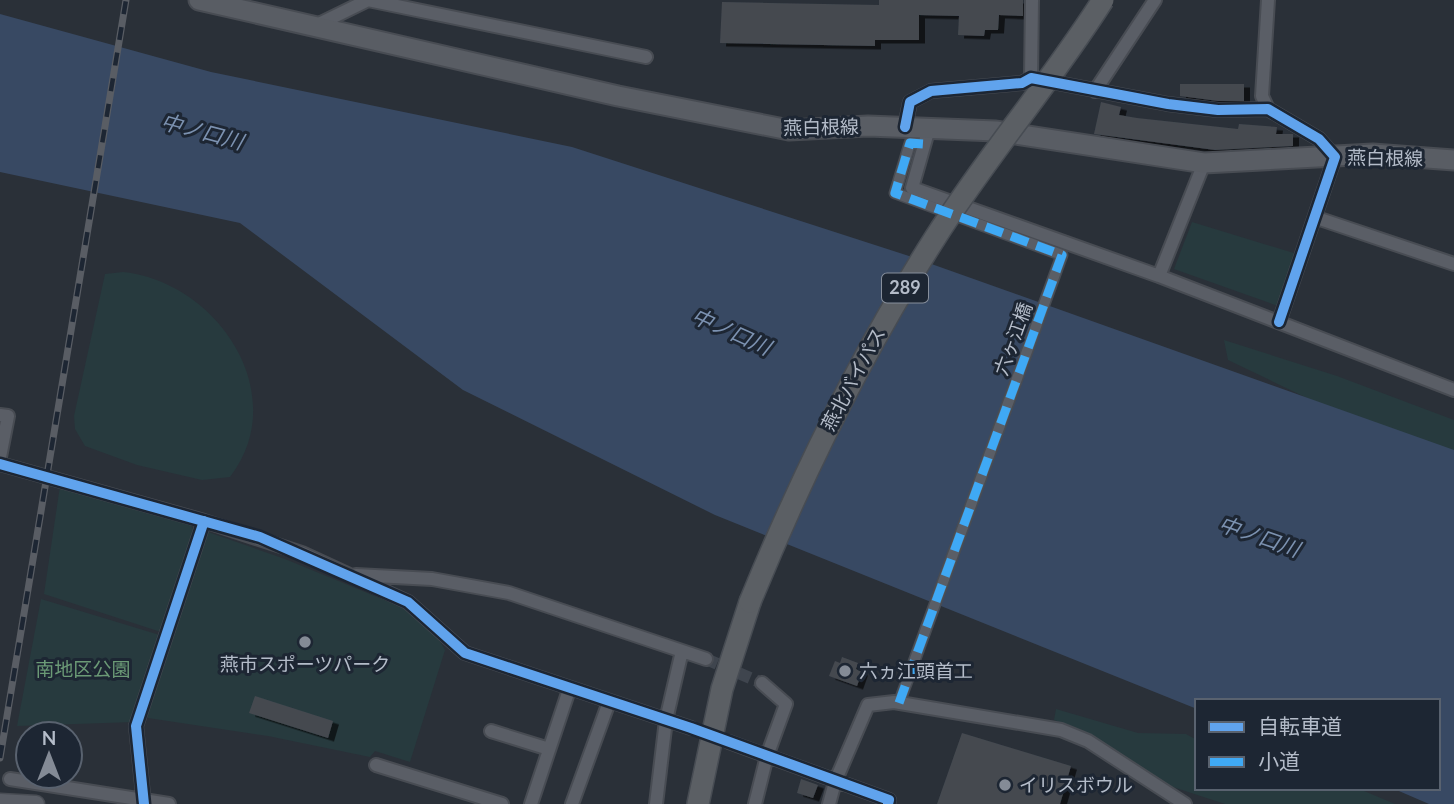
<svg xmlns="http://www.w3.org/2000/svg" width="1454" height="804" viewBox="0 0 1454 804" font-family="Lato,'Noto Sans JP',sans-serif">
<defs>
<filter id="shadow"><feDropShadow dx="6" dy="3.5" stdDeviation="0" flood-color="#0009"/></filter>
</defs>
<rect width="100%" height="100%" fill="#2a3038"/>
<path fill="#273a3e" d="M 1192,222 L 1297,254 L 1278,306 L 1174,269 Z
M 123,272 C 218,282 293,395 230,477 L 202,480 L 137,465 L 85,446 L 75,429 L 74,416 L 105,274 Z
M 1224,340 L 1337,376 L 1454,420 L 1454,458 L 1351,419 L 1228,360 Z
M 60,486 L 189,523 L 194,530 L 192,543 L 164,633 L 44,594 Z
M 205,531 L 285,559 L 394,604 L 413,613 L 436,635 L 445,650 L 410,762 L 375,751 L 370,757 L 268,736 L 148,718 L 147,707 Z
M 41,599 L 163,636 L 133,722 L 17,726 Z
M 1056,709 L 1138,733 L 1186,734 L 1197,740 L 1197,788 L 1357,788 L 1395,804 L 1225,804 L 1170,786 L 1091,735 L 1054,720 Z"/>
<path fill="#384963" d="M 0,14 L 211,72 L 572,147 L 909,256 L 1454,450 L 1454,804 L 1429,804 L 1392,788 L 1438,788 L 1438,701 L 1197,701 L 1197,709 L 715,515 L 463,390 L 240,223 L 0,172 Z"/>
<path fill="#444950" filter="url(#shadow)" d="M 879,0 L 1023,0 L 1023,16 L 999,15 L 998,30 L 985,30 L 984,36 L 958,35 L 959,16 L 919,15 L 919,40 L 875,40 L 875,46 L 720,43 L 722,2 L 879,5 Z
M 1180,84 L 1244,84 L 1244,101 L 1218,101 L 1180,96 Z
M 1101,102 L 1121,107 L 1119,115 L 1137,118 L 1238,129 L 1239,124 L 1277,127 L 1276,134 L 1293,134 L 1293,146 L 1215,150 L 1094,134 Z
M 842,657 L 858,663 L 856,669 L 862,672 L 857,686 L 829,676 L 835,661 L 840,663 Z
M 255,696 L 333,721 L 328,738 L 249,713 Z
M 962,733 L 1071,766 L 1060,804 L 937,804 Z
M 801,779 L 818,785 L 813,798 L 797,793 Z"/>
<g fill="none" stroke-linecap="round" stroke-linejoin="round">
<path stroke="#3f454e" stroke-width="12" stroke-dasharray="12 6" stroke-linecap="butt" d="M 706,659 L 762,683"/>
<defs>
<path id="pedestrian" d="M 899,703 L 1062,255 L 895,193 L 910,143 L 924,144"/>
<path id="minor" d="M 368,0 L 646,57
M 315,26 L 368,0
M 1031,78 L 1032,0
M 1095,91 L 1155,0
M 1268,109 L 1262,96 L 1268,0
M 905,127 L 910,102 L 931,91 L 1022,83 L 1031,78 L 1168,104 L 1218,110 L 1268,109 L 1319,139 L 1335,157 L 1279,322
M 929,128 L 912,188 L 1159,276 L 1454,390
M 1317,218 L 1454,264
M 1159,276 L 1204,163
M 0,415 L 8,416 L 0,457
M 0,464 L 204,521 L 302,553 L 408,602 L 465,653 L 691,728
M 356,575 L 432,579 L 509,593 L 706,659
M 491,731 L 549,749
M 729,742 L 889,800 L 888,804
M 376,765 L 502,804
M 10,779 L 169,804
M 144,804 L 136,726 L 204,521
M 531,804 L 569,690
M 572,804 L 609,702
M 656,804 L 666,720 L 682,651
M 755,804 L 767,756 L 786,704 L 762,683
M 829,804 L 835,782 L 868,705 L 894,702 L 1061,730 L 1088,741 L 1185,804"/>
<path id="tertiary" d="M 0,802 L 36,804"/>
<path id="secondary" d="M 199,0 L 618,96 L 789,130 L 868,126 L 996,131 L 1204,163 L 1373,154 L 1454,160"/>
<path id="trunk" d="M 698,804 L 722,689 L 750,602"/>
</defs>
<use href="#pedestrian" stroke="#484c53" stroke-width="13"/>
<use href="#minor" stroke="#484c53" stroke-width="16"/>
<use href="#tertiary" stroke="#484c53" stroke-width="19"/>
<use href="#secondary" stroke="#484c53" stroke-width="23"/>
<use href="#trunk" stroke="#474c53" stroke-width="24"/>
<use href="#pedestrian" stroke="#5a5e66" stroke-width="10"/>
<use href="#minor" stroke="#5a5e66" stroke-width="12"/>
<use href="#tertiary" stroke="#5a5e66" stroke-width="16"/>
<use href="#secondary" stroke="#595d64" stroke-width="19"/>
<use href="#trunk" stroke="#5b5f64" stroke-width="21"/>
<defs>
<path id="rail" d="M 0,758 L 126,0"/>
</defs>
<use href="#rail" stroke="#595d64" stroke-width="7"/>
<use href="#rail" stroke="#1d2633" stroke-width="4.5" stroke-dasharray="13" stroke-linecap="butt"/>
<defs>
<path id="trunk-bridge" d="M 750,602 C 802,475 861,354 935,238 C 987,156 1051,82 1103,0"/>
</defs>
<use href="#trunk-bridge" stroke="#474c53" stroke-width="24" stroke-linecap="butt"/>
<use href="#trunk-bridge" stroke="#5b5f64" stroke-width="21"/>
<path stroke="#3fa9f5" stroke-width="9" stroke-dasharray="18 9" stroke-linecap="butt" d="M 899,703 L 1062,255 L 895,193 L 910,143 L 924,144"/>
<defs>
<path id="cycleway" d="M 905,127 L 910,102 L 931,91 L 1022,83 L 1031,78 L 1168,104 L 1218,110 L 1268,109 L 1319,139 L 1335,157 L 1279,322
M 0,464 L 260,537 L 408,602 L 465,653 L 691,728 L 889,800 L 888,804
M 144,804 L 136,726 L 204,521"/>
</defs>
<use href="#cycleway" stroke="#1d2633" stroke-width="15"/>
<use href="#cycleway" stroke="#60a3ed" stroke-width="10"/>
</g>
<g fill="#848b96" stroke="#1d2633" stroke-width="2.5">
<circle cx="305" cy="642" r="7"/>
<circle cx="845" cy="671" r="7"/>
<circle cx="1005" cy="785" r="7"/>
</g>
<g text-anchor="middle" stroke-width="6" stroke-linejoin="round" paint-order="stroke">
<rect fill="#1d2633" stroke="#878f9c" stroke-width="2" x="882" y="273.5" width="46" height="29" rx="5"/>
<g font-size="18" font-weight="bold" fill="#b4bcc9">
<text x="905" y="294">289</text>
</g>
<g font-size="19" fill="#b4bcc9" stroke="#1d2633">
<text transform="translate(821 127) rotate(-1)" y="7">燕白根線</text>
<text transform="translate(1385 158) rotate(1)" y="7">燕白根線</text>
<text transform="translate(1013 339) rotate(-70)" y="7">六ヶ江橋</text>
<text transform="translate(853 379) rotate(-62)" y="7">燕北バイパス</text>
</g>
<g font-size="19" fill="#b4bcc9" stroke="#1d2633" text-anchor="start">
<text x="305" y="671" text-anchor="middle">燕市スポーツパーク</text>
<text x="859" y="678">六ヵ江頭首工</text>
<text x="1019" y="792">イリスボウル</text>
</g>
<g font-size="19" fill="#6b9a76" stroke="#1d2633">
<text x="83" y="676">南地区公園</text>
</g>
<g font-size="21" font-style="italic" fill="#7c92b1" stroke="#1d2633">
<text transform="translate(202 132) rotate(15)" y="7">中ノ口川</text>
<text transform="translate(731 332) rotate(24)" y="7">中ノ口川</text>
<text transform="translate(1259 537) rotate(19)" y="7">中ノ口川</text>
</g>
</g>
<rect x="1195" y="699" width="245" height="91" fill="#1d2633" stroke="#59626f" stroke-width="2"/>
<rect x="1209" y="722" width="35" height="10" fill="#60a3ed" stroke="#59626f" stroke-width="2"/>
<text x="1258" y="734" font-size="21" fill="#b4bcc9">自転車道</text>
<rect x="1209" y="757" width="35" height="10" fill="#3fa9f5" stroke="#59626f" stroke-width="2"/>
<text x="1258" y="769" font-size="21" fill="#b4bcc9">小道</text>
<g transform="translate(49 755)"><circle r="33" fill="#1d2633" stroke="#59626f" stroke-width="2"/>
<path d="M0-5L12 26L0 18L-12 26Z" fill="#848b96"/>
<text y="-10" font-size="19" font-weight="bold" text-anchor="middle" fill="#b4bcc9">N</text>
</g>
</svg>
